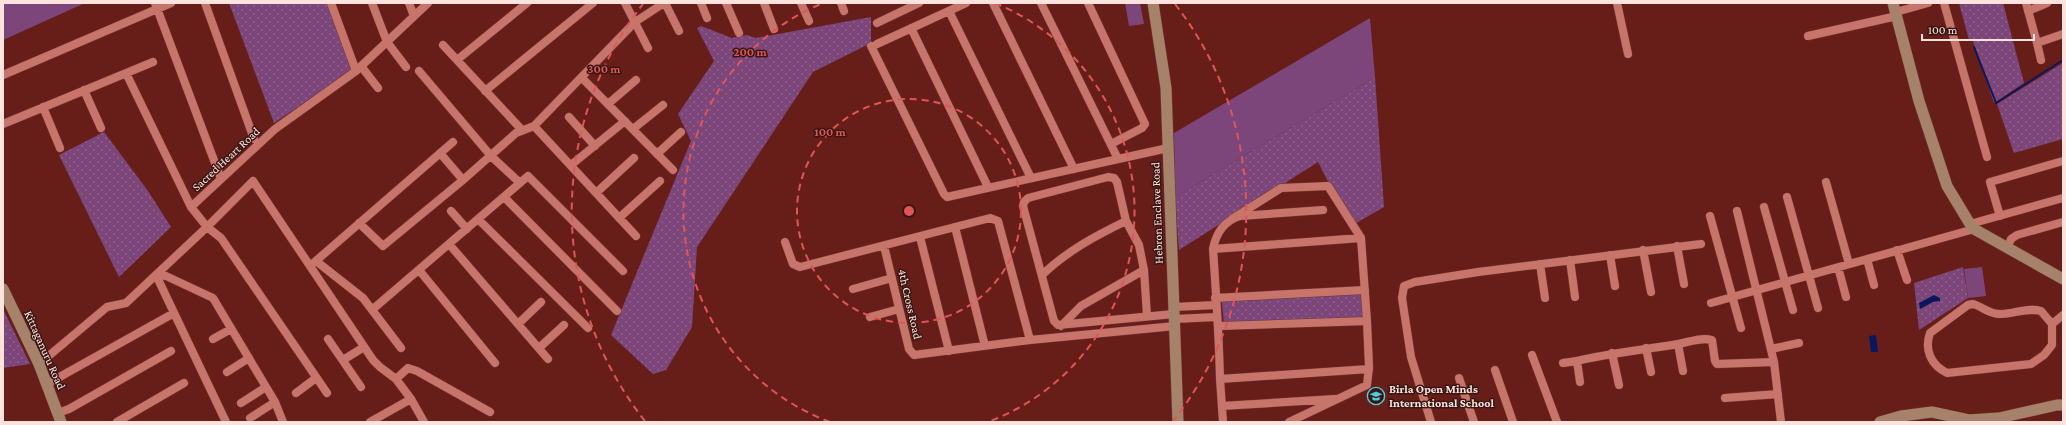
<svg xmlns="http://www.w3.org/2000/svg" width="2066" height="425" viewBox="0 0 2066 425" font-family="'Crimson Pro',serif">
<defs>
<pattern id="green-dots" width="8" height="8" patternUnits="userSpaceOnUse"><rect width="8" height="8" fill="#7c467a"/><path d="M2 2h.1M6 6h.1" fill="none" stroke="#90608c" stroke-width="1.8" stroke-linecap="round"/></pattern>
</defs>
<rect width="100%" height="100%" fill="#671e19"/>
<path fill="url(#green-dots)" d="M 229,3 L 327,3 L 353,70 L 274,123 Z
M 1959,3 L 2003,3 L 2024,83 L 1994,103 L 1973,41 L 1969,40 Z
M 871,17 L 871,43 L 813,72 L 697,247 L 692,327 L 666,370 L 653,374 L 611,335 L 691,141 L 678,114 L 714,61 L 697,28 L 701,26 L 732,38 L 747,35 L 756,38 Z
M 2063,63 L 2063,139 L 2014,153 L 1997,104 Z
M 1375,77 L 1384,207 L 1351,226 L 1318,162 L 1179,250 L 1175,197 Z
M 104,132 L 148,191 L 171,227 L 119,277 L 59,155 Z
M 1963,267 L 1968,298 L 1919,330 L 1914,283 Z
M 1363,294 L 1364,317 L 1224,325 L 1222,302 Z
M 3,309 L 30,364 L 3,368 Z"/>
<path fill="#7c467a" d="M 3,3 L 85,3 L 3,40 Z
M 1125,3 L 1140,3 L 1144,24 L 1129,26 Z
M 1370,18 L 1375,77 L 1175,197 L 1174,133 Z
M 1982,267 L 1986,296 L 1968,298 L 1964,269 Z"/>
<path fill="#0b175d" d="M 1934,295 L 1940,298 L 1940,301 L 1933,302 L 1920,309 L 1919,303 Z
M 1876,335 L 1878,352 L 1871,352 L 1869,336 Z"/>
<g fill="none" stroke-linecap="round" stroke-linejoin="round">
<path stroke="#0b175d" stroke-width="2" d="M 1974,47 L 1996,103 L 2063,60"/>
<defs>
<path id="street" d="M 155,3 L 221,179
M 205,3 L 254,139
M 331,3 L 356,71
M 372,3 L 387,42 L 406,67
M 409,3 L 414,16
M 625,3 L 648,48
M 665,3 L 679,31
M 701,3 L 707,18
M 726,3 L 739,33
M 764,3 L 774,29
M 801,3 L 809,21
M 841,3 L 844,11
M 993,3 L 1074,169
M 1041,3 L 1118,159
M 1088,3 L 1145,124 L 1142,128 L 1111,144
M 1617,3 L 1628,54
M 1944,3 L 1987,157
M 2026,3 L 2037,43 L 2063,34
M 949,11 L 1031,178
M 2028,11 L 2047,3
M 1896,12 L 1928,3
M 877,23 L 919,3
M 911,28 L 988,187
M 1808,36 L 1897,16
M 2037,43 L 2041,60
M 877,44 L 966,3
M 443,45 L 521,129
M 871,46 L 944,194 L 947,197 L 1168,148
M 457,60 L 527,3
M 361,66 L 378,88
M 419,71 L 491,156 L 520,183
M 126,73 L 191,207
M 3,75 L 171,3
M 582,78 L 673,170
M 84,90 L 101,128
M 485,91 L 593,3
M 608,104 L 636,80
M 43,107 L 60,148
M 569,117 L 595,146
M 3,124 L 153,62
M 534,126 L 636,236
M 633,129 L 663,105
M 440,153 L 463,180
M 657,154 L 681,132
M 571,165 L 625,121
M 1826,182 L 1849,264
M 596,193 L 634,158
M 504,197 L 617,311
M 1787,197 L 1818,308
M 1764,207 L 1793,310
M 451,211 L 467,229
M 1737,211 L 1774,362 L 1781,422
M 1710,216 L 1741,328
M 2000,216 L 1990,182 L 2063,161
M 619,218 L 660,181
M 479,220 L 588,328
M 359,223 L 383,246 L 463,180 L 516,133 L 534,126 L 635,22 L 664,3
M 1970,224 L 2063,198
M 955,227 L 985,346
M 920,237 L 949,351
M 1361,238 L 1213,249 C 1216,292 1219,335 1220,379 L 1369,369
M 785,242 L 793,264 L 800,267 L 990,218 L 998,221 L 1030,340
M 449,244 L 548,359
M 884,246 L 909,349 L 914,355 L 1030,340 L 1175,326
M 1677,246 L 1684,284
M 2007,248 L 2011,239 L 2017,235 L 2063,222
M 1213,249 C 1216,233 1224,221 1240,216 L 1323,210
M 1643,250 L 1651,292
M 1897,250 L 1907,280
M 1610,255 L 1615,286
M 1867,259 L 1874,285
M 1570,260 L 1575,297
M 316,261 L 363,298 L 401,348
M 1540,264 L 1545,298
M 310,266 L 453,142
M 1838,267 L 1846,297
M 419,270 L 495,363
M 1042,275 C 1067,251 1095,236 1126,221
M 853,289 L 892,278
M 1215,298 L 1365,290
M 1711,303 L 1974,229
M 1973,304 C 1983,307 1989,314 2000,314 C 2014,314 2027,307 2041,311 L 2052,324 L 2052,345 L 2044,355 L 2031,364 L 1947,373 C 1931,365 1924,350 1930,333 L 1968,305 Z
M 1174,307 L 1216,305
M 373,309 L 528,176 L 623,271
M 1147,316 L 1144,270 L 1139,245 L 1126,221 L 1117,182 L 1114,178 L 1108,177 L 1028,198 L 1024,202 L 1023,206 L 1054,321 L 1058,325 L 1174,314
M 870,317 L 899,309
M 1174,319 L 1217,317
M 518,324 L 541,302
M 2052,324 L 2063,315
M 1061,326 L 1081,306 L 1144,270
M 1219,326 L 1367,321 L 1361,238 L 1328,186 L 1281,188 L 1232,219
M 213,339 L 231,329
M 328,339 L 361,387
M 1678,344 L 1683,371
M 539,348 L 564,325
M 1646,348 L 1651,372
M 1771,349 L 1799,343
M 1612,353 L 1619,385
M 1532,355 L 1557,422
M 343,360 L 364,347
M 1563,363 L 1577,361
M 39,364 L 107,307 L 126,303 L 207,227 L 191,207 L 275,129 L 356,71 L 428,3
M 1495,370 L 1513,422
M 227,372 L 249,358
M 1459,378 L 1474,422
M 396,379 L 408,368 L 417,371 L 490,412
M 1220,379 L 1223,422
M 1580,382 L 1577,361 C 1610,353 1644,350 1678,344 C 1689,342 1701,337 1712,340 L 1715,361 L 1717,364 L 1774,362
M 47,384 L 174,313
M 296,393 L 316,378
M 327,393 L 221,238 L 207,227 L 253,181 L 373,360 L 380,367 L 396,379 L 411,399
M 1725,398 L 1778,394
M 241,403 L 266,387
M 1222,406 L 1335,399
M 58,413 L 69,409 L 171,351
M 250,418 L 275,402
M 117,422 L 184,383
M 226,422 L 156,275 L 166,276 L 213,298 L 275,402 L 283,422
M 370,422 L 411,399 L 424,422
M 1289,422 L 1367,385 L 1369,367 L 1367,321
M 1431,422 L 1411,357 L 1402,298 L 1404,286 L 1415,282 L 1478,272 L 1701,244"/>
<path id="secondary" d="M 1153,3 L 1166,88 L 1178,422
M 1893,3 L 1919,101 L 1947,186 L 1970,224 L 1974,229 L 2063,279
M 3,289 L 39,364 L 61,422
M 1880,422 L 1901,416 L 1932,412 L 1969,420 L 1999,418 L 2057,405 L 2063,405"/>
</defs>
<use href="#street" stroke="#743636" stroke-width="9"/>
<use href="#secondary" stroke="#743636" stroke-width="12"/>
<use href="#street" stroke="#c7756b" stroke-width="8"/>
<use href="#secondary" stroke="#a7826a" stroke-width="11"/>
</g>
<g fill="none" stroke="#e05656" stroke-width="2" stroke-dasharray="7 5">
<circle cx="909" cy="211" r="112"/>
<path d="M830 422A225 225 0 0 1 823 3M995 3A225 225 0 0 1 988 422"/>
<path d="M645 421A337 337 0 0 1 643 4M1175 4A337 337 0 0 1 1173 421"/>
</g>
<defs>
<symbol id="school-ring" viewBox="-11 -11 22 22"><circle r="9.5" fill="#371713" stroke="#53cbdb" stroke-width="1.5"/><path d="M0-5L7-2L0 1L-7-2ZM-4 1L0 2.5L4 1V4Q0 6-4 4Z" fill="#53cbdb"/></symbol>
</defs>
<g fill-rule="evenodd">
<use href="#school-ring" x="1366" y="386" width="20" height="20"/>
</g>
<g text-anchor="middle" stroke-width="3" stroke-linejoin="round" paint-order="stroke">
<g font-size="12" fill="#fee2de" stroke="#371713">
<text transform="translate(226 159) rotate(-43)" y="4">Sacred Heart Road</text>
<text transform="translate(1157 213) rotate(-92)" y="4">Hebron Enclave Road</text>
<text transform="translate(910 304) rotate(77)" y="4">4th Cross Road</text>
<text transform="translate(45 350) rotate(66)" y="4">Kittaganuru Road</text>
</g>
<g font-size="12" font-weight="bold" fill="#fee2de" stroke="#371713" text-anchor="start">
<text x="1389" y="393">Birla Open Minds<tspan x="1389" dy="14">International School</tspan></text>
</g>
</g>
<circle cx="909" cy="211" r="6" fill="#e05656" stroke="#371713" stroke-width="2"/>
<g font-size="12" text-anchor="middle" font-weight="bold" fill="#e05656" stroke="#371713" stroke-width="3" stroke-linejoin="round" paint-order="stroke">
<text x="750" y="56">200 m</text>
<text x="604" y="73">300 m</text>
<text x="830" y="136">100 m</text>
</g>
<rect width="2066" height="425" fill="none" stroke="#fee2de" stroke-width="8"/>
<path d="M1922 34v6h112v-6" fill="none" stroke="#fee2de" stroke-width="2"/>
<text x="1928" y="34" font-size="12" fill="#fee2de" stroke="#371713" stroke-width="3" paint-order="stroke">100 m</text>
</svg>
